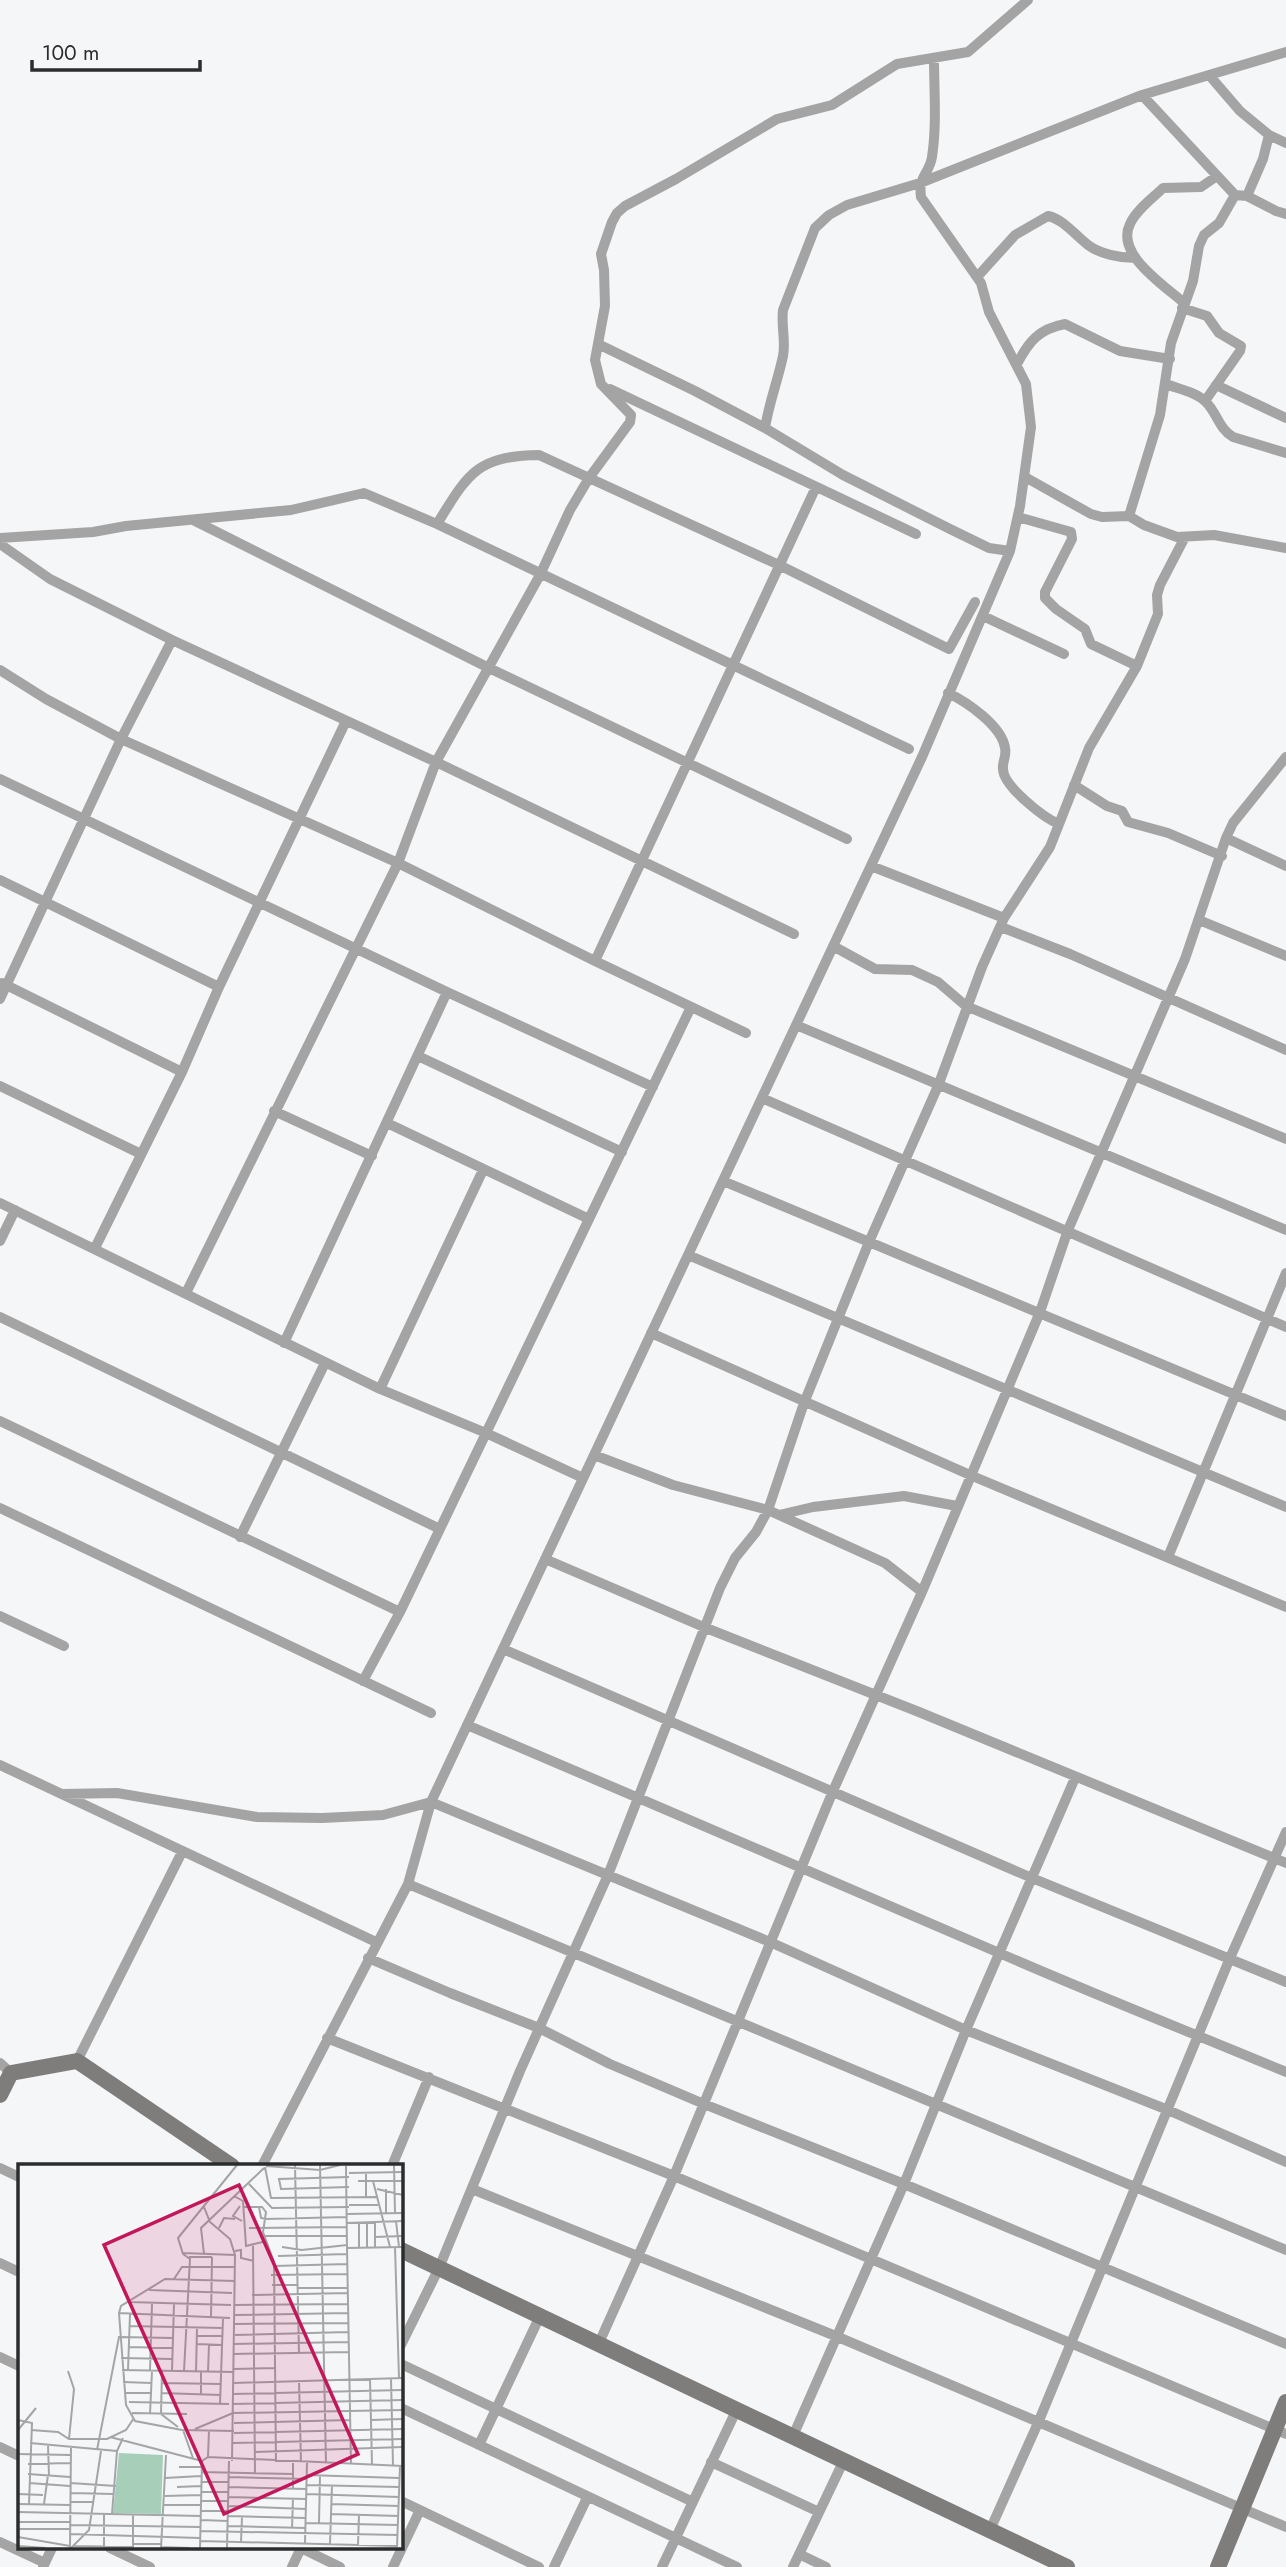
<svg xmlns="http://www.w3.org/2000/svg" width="1286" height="2567" viewBox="0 0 1286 2567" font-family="Jost,sans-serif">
<rect width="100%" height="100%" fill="#f5f6f8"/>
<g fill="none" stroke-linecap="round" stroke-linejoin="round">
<path stroke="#a5a4a4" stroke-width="10" d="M 1209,75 L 1240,111 L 1269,135 L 1263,159 L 1247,196 L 1235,195 L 1219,223 L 1204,235 L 1199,246 L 1193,281 L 1171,343 L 1160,415 L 1129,516 L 1144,525 L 1177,537 L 1214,535 L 1286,548
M 1142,95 L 1235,195
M 1269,135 L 1286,143
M 1247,196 L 1276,211 L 1286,214
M 978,276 L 1015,235 L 1048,216 C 1063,219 1075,235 1088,245 C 1100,254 1120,258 1135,258
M 1184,303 C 1164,285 1115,254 1130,224 C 1136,210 1153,198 1163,188 L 1201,187 L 1217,176
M 1182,308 L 1207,316 L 1219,333 L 1241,346 L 1240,351 L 1205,401
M 598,344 L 695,391 L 765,428 L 843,475 L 950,529 L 989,548 L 1010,551
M 1017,364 C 1029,341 1039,329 1065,324 L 1120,351 L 1170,359
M 1166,384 C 1179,389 1196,392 1206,402 C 1217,413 1219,429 1233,437 L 1286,453
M 1216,385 L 1286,418
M 610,389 L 916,534
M 765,428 C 769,403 778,380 783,356 C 786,341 781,326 783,310 L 815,228 L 829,215 L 847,205 L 920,183 L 1142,95 L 1286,52
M 1025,477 L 1091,514 L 1102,517 L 1129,516
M 1018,517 L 1071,532 L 1072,539 L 1045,592 L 1045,598 L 1056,609 L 1085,629 L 1091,644 L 1137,666
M 193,520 L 489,668 L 847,839
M 437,524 C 468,474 476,456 539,455 L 779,565 L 949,649 L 975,602
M 0,538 L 93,532 L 126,526 L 291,510 L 364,493 L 437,524 L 909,749
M 0,544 L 50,579 L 172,640 L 436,762 L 794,934
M 983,616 L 1064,654
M 0,670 L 46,699 L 121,739 L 398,863 L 595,961 L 746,1033
M 948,693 C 967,702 1002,726 1005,748 C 1007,756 1002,762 1003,769 C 1003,786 1044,818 1059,824
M 0,779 L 447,992 L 653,1087
M 1074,785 L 1107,806 L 1122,811 L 1128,822 L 1168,833 L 1222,856
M 1226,838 L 1286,866
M 871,866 L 1004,918
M 0,880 L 219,987
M 1199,920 L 1286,956
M 1001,927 L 1070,954 L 1286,1050
M 833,946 L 875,969 L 912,970 L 938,982 L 966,1006 L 1286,1139
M 595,961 L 816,487
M 2,983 L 182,1072
M 0,999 L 121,739 L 172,640
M 796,1025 L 1286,1230
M 418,1056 L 622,1152
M 0,1086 L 141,1154
M 762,1098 L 1286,1327
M 274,1111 L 372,1156
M 387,1123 L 589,1219
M 723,1181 L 1286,1416
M 0,1203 L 380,1389 L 486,1433 L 583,1478
M 0,1241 L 15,1210
M 95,1248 L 182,1072 L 219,987 L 346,721
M 688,1255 L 1286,1507
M 186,1293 L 398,863 L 436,762 L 540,575 L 570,510 L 589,478 L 630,422 L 631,415 L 601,384 L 595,360 L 605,306 L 604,270 L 601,254 L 612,222 L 617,213 L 625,206 L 676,179 L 777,119 L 832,105 L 897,64 L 968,52 L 1028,0
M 0,1317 L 440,1529
M 651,1333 L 970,1475 L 1286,1607
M 284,1343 L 447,992
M 380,1389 L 483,1170
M 0,1421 L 400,1612
M 594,1455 L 673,1485 L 768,1510 L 885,1563 L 922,1592
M 0,1508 L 431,1713
M 779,1515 L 813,1507 L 904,1496 L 957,1506
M 240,1537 L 325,1363
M 1168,1557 L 1286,1273
M 545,1559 L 706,1628 L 919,1712 L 1286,1863
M 0,1616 L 64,1646
M 503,1649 L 1032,1878 L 1286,1982
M 363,1681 L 400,1612 L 691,1007
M 467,1725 C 644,1800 821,1876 997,1952 C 1093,1994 1190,2032 1286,2072
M 0,1765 L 376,1942
M 62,1794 L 117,1793 L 257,1817 L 322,1818 L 383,1815 L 431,1802 L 770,1942 L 966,2030 L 1168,2110 L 1286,2162
M 408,1884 L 1286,2250
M 368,1958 L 450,1993 L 539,2028 L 610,2064 L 704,2104 L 904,2184 L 1286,2344
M 327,2038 L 674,2176 L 1286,2434
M 77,2061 L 182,1852
M 0,2063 L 11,2073
M 262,2166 L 408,1884 L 431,1802 L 922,757 L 1010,551 L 1020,506 L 1031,427 L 1026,384 L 989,312 L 981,283 L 921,197 C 918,175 929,175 932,157 C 937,124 934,91 934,58
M 392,2166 L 429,2077
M 0,2168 L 19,2177
M 472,2189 L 838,2337 L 1286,2527
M 0,2263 L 19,2272
M 599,2343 L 674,2176 L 833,1791 L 922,1592 L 1040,1312 L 1068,1230 L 1185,959 L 1226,838 L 1233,823 L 1286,757
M 401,2345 L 439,2268 L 520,2071 L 608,1875 L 720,1588 L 735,1558 L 756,1532 L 768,1510 L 804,1403 L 869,1242 L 938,1086 L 982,967 L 1004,918 L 1050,847 L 1089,748 L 1137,666 L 1158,614 L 1157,595 L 1160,585 L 1185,537
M 0,2357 L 19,2366
M 401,2364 L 693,2502
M 401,2408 L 737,2567
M 793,2436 L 904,2184 L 966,2030 L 1075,1778
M 479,2445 L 540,2316
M 0,2447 L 19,2456
M 711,2462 L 819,2512
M 401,2501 L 539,2567
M 990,2530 L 1038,2423 L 1230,1958 L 1286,1832
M 0,2542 L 45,2563
M 110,2548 L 150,2567
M 301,2548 L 340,2567
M 799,2554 L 826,2567
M 43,2567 L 52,2548
M 292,2567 L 301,2548
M 393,2567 L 420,2510
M 554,2567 L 587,2498
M 662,2567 L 736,2411
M 793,2567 L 844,2460"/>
<path stroke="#7e7d7c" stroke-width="16" d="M 0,2095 L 11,2073 L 77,2061 L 232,2166
M 401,2250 L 1067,2567
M 1218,2567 L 1286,2402"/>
</g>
<g transform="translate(18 2164)">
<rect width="385" height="385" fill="#f5f6f8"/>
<path d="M 101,289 L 145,291 L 143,350 L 95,349 Z" fill="#a7ceb8"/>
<path fill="none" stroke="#a4a5a6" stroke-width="2" d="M 277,1 L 281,189M 302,1 L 308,300M 376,1 L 377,49M 248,2 L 302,6 L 322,1M 328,2 L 329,84M 247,3 L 253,34 L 360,33M 331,9 L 385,8M 348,9 L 348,33M 331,13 L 261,15 L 263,25 L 331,23M 340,17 L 385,17M 355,17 L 372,83M 231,20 L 254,44 L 331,43M 359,25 L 385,31M 368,25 L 368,49M 216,32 L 225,37 L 228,82 L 249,77M 331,41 L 360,41M 222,42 L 215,52 L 224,57M 186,43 L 192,58 L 212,75 L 217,91 L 214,297M 226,43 L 244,43 L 248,48 L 245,68 L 256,98 L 258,298M 241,43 L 243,54 L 248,55 L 329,53M 329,50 L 385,49M 378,57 L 381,83M 349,58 L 349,83M 357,58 L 357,83M 328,59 L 385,57M 341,59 L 341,84M 201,64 L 206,54 L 217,55M 231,64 L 328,63M 247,72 L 329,72M 357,73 L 385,72M 235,82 L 237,310M 264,83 L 284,86 L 329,81M 377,83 L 381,214M 217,87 L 223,86 L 223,94 L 236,97M 165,89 L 217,91M 186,90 L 183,64 L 246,4M 260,92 L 329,90M 171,93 L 194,93M 256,102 L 329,100M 253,111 L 330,110M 156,115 L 164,103 L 216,103M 254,121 L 280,121M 280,124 L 330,124M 131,126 L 214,129M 234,131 L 330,129M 111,138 L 213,141M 217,141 L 330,140M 101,149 L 212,154M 217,151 L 330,149M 193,154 L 194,93M 217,160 L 330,159M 111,162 L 205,164M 217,171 L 330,168M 179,172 L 205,172M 179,180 L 204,181M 216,180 L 330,178M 110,183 L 155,184M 216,190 L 330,188M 103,194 L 154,195M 216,205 L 257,204M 104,206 L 216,208M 110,206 L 112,150M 132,206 L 134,140M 50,207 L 56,225 L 51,275M 144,207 L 143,250 L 160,263M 154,207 L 156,140M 166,207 L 172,95 L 165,90 L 160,74 L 219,1M 178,208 L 179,164M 190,208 L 191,181M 352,215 L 354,301M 373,215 L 375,301M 281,217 L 283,299M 105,218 L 133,219M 143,219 L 203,220M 216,219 L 385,214M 107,229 L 133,229M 143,229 L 203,231M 183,230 L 183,208M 215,230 L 385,226M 111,238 L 211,240M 202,240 L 205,154M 215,240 L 385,236M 114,249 L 169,250M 132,250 L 134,207M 0,256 L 14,259 L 11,340M 353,256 L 385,255M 216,259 L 332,256M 177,265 L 215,249 L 385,246M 0,266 L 18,244M 13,266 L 40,268 L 51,275 L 89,275 L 108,266 L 116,254M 165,266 L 175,294M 216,267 L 164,266 L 117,257 L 108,241 L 101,149 L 103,142 L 147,115 L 216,117M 216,269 L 385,265M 92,273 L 184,297M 12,279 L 99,287M 215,279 L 385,275M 30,281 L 31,312M 79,286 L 101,173 L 155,174M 237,288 L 385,283M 0,290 L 52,291M 190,293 L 191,266M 10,300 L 52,299M 333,300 L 329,84 L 385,83M 161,303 L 183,303M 183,308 L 275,310M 10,310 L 52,313M 289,311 L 381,314M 211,313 L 289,315M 147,314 L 183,312M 183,318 L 211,318M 11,319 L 52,322M 52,319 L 98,322M 288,321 L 381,323M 159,323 L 183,322M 211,323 L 288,325M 275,325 L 275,299M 183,328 L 211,328M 52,329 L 96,330M 0,330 L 25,331M 288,330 L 381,333M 147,332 L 183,331M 211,333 L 288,335M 183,337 L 210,337M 52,338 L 76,338M 0,340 L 52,341M 26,340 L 30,311M 313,340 L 381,342M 146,341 L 183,341M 210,342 L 288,345M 183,347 L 210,347M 0,348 L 183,352M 94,350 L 99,287 L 105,274M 313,350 L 381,352M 210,352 L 288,354M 183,356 L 210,357M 0,358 L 52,358M 288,359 L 380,361M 301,359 L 302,311M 52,361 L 182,363M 210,362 L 288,364M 0,365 L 52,365M 274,365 L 275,334M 182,367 L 380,371M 52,370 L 182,374M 0,373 L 52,382M 182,377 L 379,382M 223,378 L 224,353M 287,379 L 289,299M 115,380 L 144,380M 312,380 L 314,321M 340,381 L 341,351M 0,382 L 28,384M 56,382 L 115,383M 143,383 L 172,384M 379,383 L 382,302M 52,384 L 53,283M 53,384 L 71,366 L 83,287M 86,384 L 86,350M 115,384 L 115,351M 143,384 L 148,291M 182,384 L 184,297 L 190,293 L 385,302M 209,384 L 211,297"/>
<path fill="#c2185b" fill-opacity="0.15" stroke="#c2185b" stroke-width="3.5" d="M 221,21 L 340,290 L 206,350 L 86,81 Z"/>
<rect width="385" height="385" fill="none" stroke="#2b2c2c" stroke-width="3.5"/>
</g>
<path d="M32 60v10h168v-10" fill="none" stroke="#2b2c2c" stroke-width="3.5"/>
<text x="42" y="60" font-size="21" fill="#2b2c2c" stroke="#f5f6f8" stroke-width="5" paint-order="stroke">100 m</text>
</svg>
